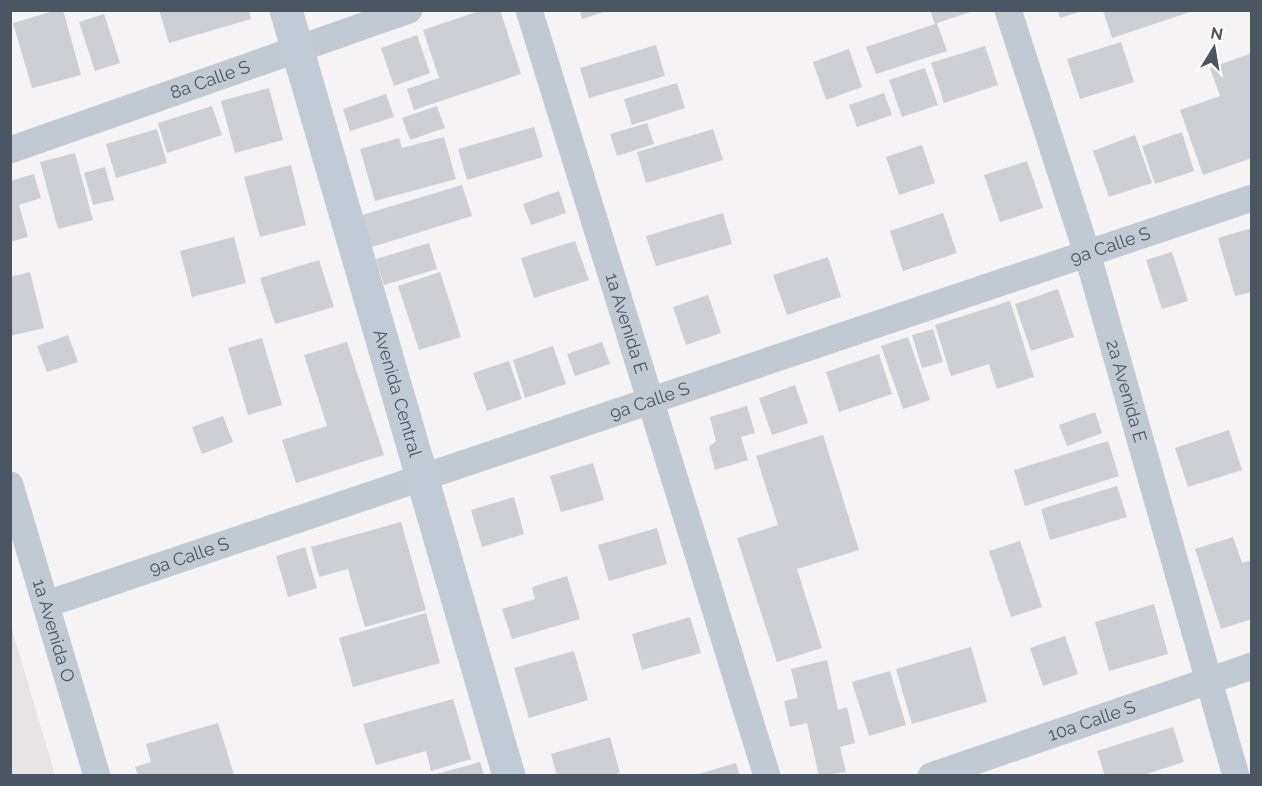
<svg xmlns="http://www.w3.org/2000/svg" width="1262" height="786" viewBox="0 0 1262 786" font-family="Raleway,sans-serif">
<rect width="100%" height="100%" fill="#f5f3f3"/>
<path fill="#e6e4e5" d="M 10,626 L 11,626 L 55,775 L 11,775 Z"/>
<path fill="#cdcfd5" d="M 57,10 L 63,10 L 81,75 L 32,88 L 13,23 Z
M 159,10 L 249,10 L 251,19 L 169,43 Z
M 482,10 L 500,10 L 521,74 L 414,110 L 407,89 L 439,78 L 423,30 Z
M 580,10 L 607,10 L 607,11 L 582,19 Z
M 930,10 L 974,11 L 937,23 L 947,51 L 876,74 L 866,47 L 935,24 Z
M 1058,10 L 1082,10 L 1082,11 L 1060,18 Z
M 1106,10 L 1192,10 L 1193,11 L 1112,38 L 1103,11 Z
M 104,14 L 120,63 L 95,71 L 79,22 Z
M 417,35 L 430,73 L 394,86 L 381,48 Z
M 1121,42 L 1134,82 L 1080,99 L 1067,59 Z
M 656,45 L 665,76 L 589,98 L 580,68 Z
M 985,46 L 998,85 L 944,103 L 931,63 Z
M 849,49 L 862,87 L 826,100 L 813,62 Z
M 1252,53 L 1252,158 L 1203,175 L 1180,110 L 1220,96 L 1210,68 Z
M 925,68 L 938,105 L 902,117 L 889,80 Z
M 677,83 L 685,108 L 632,125 L 624,99 Z
M 269,88 L 283,140 L 235,153 L 221,101 Z
M 884,93 L 892,115 L 857,127 L 849,105 Z
M 386,94 L 394,117 L 350,131 L 343,109 Z
M 212,106 L 222,135 L 167,153 L 158,123 Z
M 437,106 L 445,128 L 410,140 L 402,118 Z
M 647,123 L 654,144 L 617,156 L 610,134 Z
M 534,127 L 543,157 L 467,180 L 458,149 Z
M 157,129 L 167,163 L 116,178 L 106,144 Z
M 713,129 L 723,160 L 646,183 L 637,152 Z
M 1182,132 L 1194,171 L 1155,184 L 1142,146 Z
M 1135,135 L 1152,183 L 1109,197 L 1093,151 Z
M 444,137 L 456,179 L 375,201 L 360,149 L 399,138 L 402,148 Z
M 922,145 L 935,183 L 899,195 L 886,157 Z
M 75,153 L 93,220 L 58,229 L 40,162 Z
M 1027,161 L 1043,208 L 1000,222 L 984,175 Z
M 291,165 L 306,225 L 260,237 L 244,177 Z
M 105,167 L 114,200 L 93,205 L 84,173 Z
M 34,174 L 41,198 L 19,205 L 28,237 L 10,242 L 10,181 Z
M 462,185 L 472,216 L 372,247 L 362,215 Z
M 559,191 L 566,213 L 531,225 L 523,204 Z
M 723,213 L 732,244 L 656,266 L 646,236 Z
M 943,213 L 957,253 L 903,271 L 890,231 Z
M 1252,228 L 1252,292 L 1235,296 L 1218,238 Z
M 234,237 L 246,283 L 192,297 L 180,251 Z
M 575,241 L 589,280 L 534,298 L 521,258 Z
M 429,243 L 437,269 L 384,285 L 376,259 Z
M 1172,252 L 1188,301 L 1162,309 L 1146,260 Z
M 828,257 L 841,297 L 787,315 L 773,275 Z
M 319,260 L 334,307 L 275,324 L 260,278 Z
M 30,272 L 44,328 L 10,336 L 10,277 Z
M 440,272 L 461,337 L 419,350 L 398,286 Z
M 1058,289 L 1074,337 L 1031,351 L 1015,304 Z
M 708,295 L 721,333 L 686,345 L 673,307 Z
M 1010,301 L 1034,377 L 997,389 L 989,364 L 951,376 L 935,325 Z
M 933,329 L 943,362 L 922,368 L 912,335 Z
M 68,335 L 78,362 L 47,372 L 37,346 Z
M 908,337 L 930,400 L 903,409 L 881,346 Z
M 262,338 L 282,405 L 248,415 L 228,348 Z
M 347,342 L 384,455 L 296,483 L 282,440 L 327,426 L 304,355 Z
M 602,342 L 610,364 L 575,376 L 567,354 Z
M 553,346 L 566,384 L 525,398 L 513,360 Z
M 879,354 L 892,394 L 839,412 L 826,372 Z
M 509,361 L 522,399 L 487,411 L 473,373 Z
M 795,385 L 808,423 L 772,435 L 759,398 Z
M 747,406 L 755,433 L 741,437 L 748,460 L 715,470 L 709,447 L 716,441 L 710,417 Z
M 1095,412 L 1102,433 L 1067,446 L 1059,425 Z
M 223,416 L 233,442 L 202,454 L 192,427 Z
M 1229,430 L 1242,470 L 1188,487 L 1175,448 Z
M 823,435 L 859,550 L 797,569 L 822,648 L 777,662 L 737,538 L 778,525 L 756,456 Z
M 1108,441 L 1119,476 L 1025,506 L 1014,470 Z
M 593,463 L 604,500 L 561,512 L 550,476 Z
M 1117,486 L 1127,517 L 1050,540 L 1041,509 Z
M 514,497 L 524,534 L 482,547 L 471,510 Z
M 401,522 L 426,610 L 365,627 L 348,569 L 319,577 L 311,547 Z
M 657,528 L 667,564 L 609,581 L 598,545 Z
M 1233,537 L 1242,563 L 1252,560 L 1252,619 L 1221,629 L 1195,549 Z
M 1020,541 L 1042,607 L 1011,617 L 989,551 Z
M 305,547 L 317,588 L 288,597 L 276,556 Z
M 567,576 L 580,619 L 512,639 L 502,609 L 535,599 L 532,587 Z
M 1154,604 L 1168,654 L 1109,671 L 1095,622 Z
M 426,613 L 440,663 L 353,687 L 339,638 Z
M 690,617 L 701,653 L 642,670 L 632,634 Z
M 1065,636 L 1078,674 L 1043,686 L 1030,648 Z
M 971,647 L 987,702 L 912,724 L 896,669 Z
M 574,651 L 588,700 L 529,718 L 514,668 Z
M 827,660 L 838,710 L 847,707 L 855,743 L 840,747 L 846,772 L 819,776 L 807,723 L 790,727 L 784,701 L 798,698 L 791,669 Z
M 890,671 L 906,725 L 869,736 L 852,682 Z
M 453,699 L 471,759 L 431,771 L 426,751 L 376,765 L 363,724 Z
M 218,723 L 234,775 L 138,776 L 135,767 L 151,762 L 146,744 Z
M 1173,727 L 1184,762 L 1140,776 L 1105,776 L 1097,751 Z
M 610,737 L 620,773 L 611,776 L 557,776 L 551,754 Z
M 480,762 L 484,776 L 433,776 L 433,775 Z
M 736,763 L 740,776 L 695,776 L 695,775 Z"/>
<g fill="none" stroke-linecap="round" stroke-linejoin="round">
<g stroke="#c1cad2" stroke-width="27">
<path id="s1" d="M 529,10 L 767,776"/>
<path id="s2" d="M 1008,10 L 1087,253 L 1236,776"/>
<path id="s3" d="M 10,150 L 409,10"/>
<path id="s4" d="M 10,485 L 97,776"/>
<path id="s5" d="M 47,604 L 1252,198"/>
<path id="s6" d="M 931,776 L 1252,666"/>
</g>
<path stroke="#c1cbd6" stroke-width="33" id="s7" d="M 286,10 L 509,776"/>
</g>
<g text-anchor="middle" stroke-width="5" stroke-linejoin="round" paint-order="stroke">
<g font-size="18" fill="#4a5661" stroke="#fff">
<text dy="6" stroke="none"><textPath href="#s3" startOffset="212">8a Calle S</textPath></text>
<text dy="6" stroke="none"><textPath href="#s5" startOffset="1122">9a Calle S</textPath></text>
<text dy="6" stroke="none"><textPath href="#s1" startOffset="328">1a Avenida E</textPath></text>
<text dy="6" stroke="none"><textPath href="#s2" startOffset="399">2a Avenida E</textPath></text>
<text dy="6" stroke="none"><textPath href="#s7" startOffset="399">Avenida Central</textPath></text>
<text dy="6" stroke="none"><textPath href="#s5" startOffset="636">9a Calle S</textPath></text>
<text dy="6" stroke="none"><textPath href="#s5" startOffset="150">9a Calle S</textPath></text>
<text dy="6" stroke="none"><textPath href="#s4" startOffset="152">1a Avenida O</textPath></text>
<text dy="6" stroke="none"><textPath href="#s6" startOffset="170">10a Calle S</textPath></text>
</g>
</g>
<rect width="1262" height="786" fill="none" stroke="#4a5661" stroke-width="24"/>
<g transform="translate(1214 48) rotate(11)" stroke="#ffffff" stroke-width="4.5" paint-order="stroke">
<path d="M0-4.5L10 22L0 15L-10 22Z" fill="#4a5661"/>
<text y="-9" font-size="16" font-weight="bold" text-anchor="middle" fill="#4a5661">N</text>
</g>
</svg>
